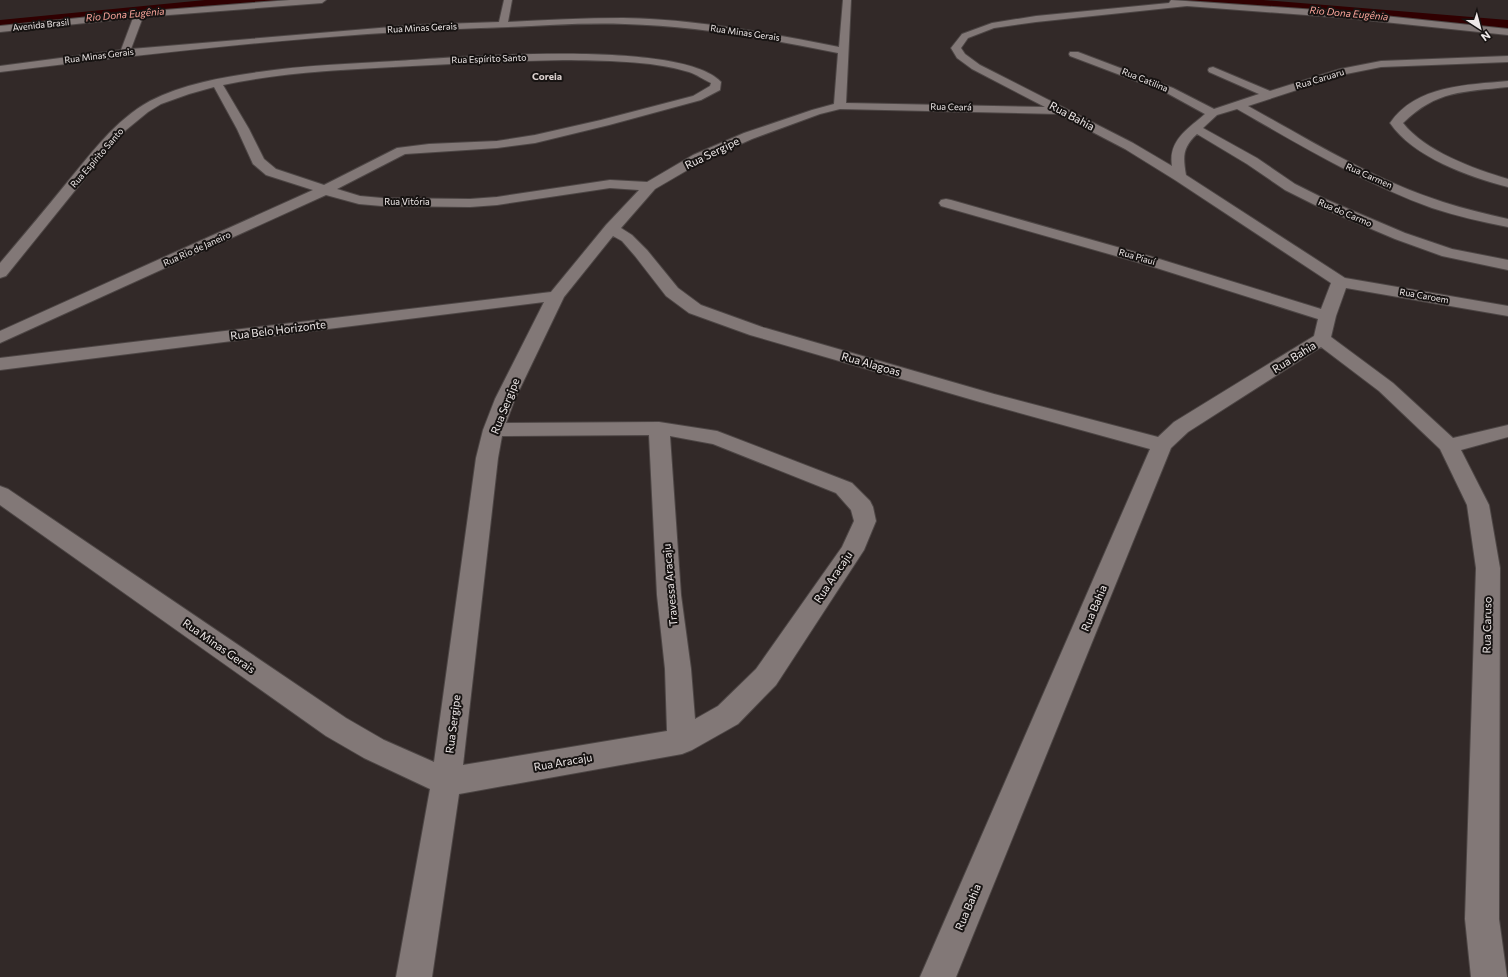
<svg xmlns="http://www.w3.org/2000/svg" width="1508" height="977" viewBox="0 0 1508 977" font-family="Commissioner,sans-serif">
<rect width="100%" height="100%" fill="#322928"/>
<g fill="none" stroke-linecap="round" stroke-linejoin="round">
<path fill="#300001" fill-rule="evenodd" d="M 205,0 L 285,0 L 282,4 L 275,6 L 120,19 L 0,32 L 0,20 Z
M 1181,0 L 1263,0 L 1508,20 L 1508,32 L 1191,6 L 1184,4 Z"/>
<defs>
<path id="street" d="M 290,0 L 326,0 L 322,3 L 143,17 L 131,49 L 415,25 L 499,22 L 504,0 L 512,0 L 508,22 C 546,20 585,18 623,18 C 694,19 769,33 839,47 L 843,0 L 851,0 L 846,103 L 1045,107 L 972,69 L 957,58 L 951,48 L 962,34 L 992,23 L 1036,16 L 1169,3 L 1171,0 L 1346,12 L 1508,29 L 1508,35 L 1346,18 L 1187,6 L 1036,22 L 994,28 L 968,38 L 961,48 L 965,54 L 980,65 L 1133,143 L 1172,166 C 1168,140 1188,129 1205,114 L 1165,92 L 1070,56 L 1069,54 L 1070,52 L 1078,52 L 1173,88 L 1214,109 L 1259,94 L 1209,72 L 1208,70 L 1209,68 L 1213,67 L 1270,91 L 1340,69 L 1381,61 L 1508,56 L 1508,62 L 1381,67 L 1346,74 L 1248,106 C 1311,141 1374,180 1443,202 C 1465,209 1486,214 1508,219 L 1508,227 C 1482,222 1457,216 1432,208 C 1363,183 1300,145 1237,109 L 1217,115 L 1203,128 L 1257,158 L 1295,184 L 1325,199 L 1405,233 L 1452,249 L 1508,260 L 1508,270 L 1442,256 L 1395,239 L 1315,205 L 1285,190 L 1247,164 L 1197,134 C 1182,148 1183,157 1186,175 L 1345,278 L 1508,306 L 1508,316 L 1346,288 L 1336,316 L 1331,337 L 1393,383 L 1453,438 L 1508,425 L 1508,437 L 1461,450 L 1489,505 L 1500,568 L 1499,919 L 1507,977 L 1471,977 L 1465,919 L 1476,568 L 1467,505 L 1440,449 L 1379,391 L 1321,347 L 1188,432 L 1171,448 L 956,977 L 920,977 L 1150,449 L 980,402 L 750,335 L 689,313 L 666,296 L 635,256 L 622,241 L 613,236 L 564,297 L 515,399 L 506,423 L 659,422 L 717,431 L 852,483 L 870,501 L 873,507 L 876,521 L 864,550 L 776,685 L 738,724 L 692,750 L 682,754 L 459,794 L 432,977 L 396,977 L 430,789 L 364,758 L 326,736 L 0,505 L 0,486 L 8,489 L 346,718 L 384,740 L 434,762 L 476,458 L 483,430 L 495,399 L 544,302 L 0,370 L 0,358 L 551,292 L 606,225 L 639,190 L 610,188 L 497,205 L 470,207 L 382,206 L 359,204 L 326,195 L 0,343 L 0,331 L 313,190 L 266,175 L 253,164 L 237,129 L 214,87 L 189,94 L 161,104 L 148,112 L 126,130 L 106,152 L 6,276 L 0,278 L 0,263 C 22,237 43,212 65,185 C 90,155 115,120 150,101 C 183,84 223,77 259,72 C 304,65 350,64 396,61 C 458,57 681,39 721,82 L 720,90 L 701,100 L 609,125 L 535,143 L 497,148 L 405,154 L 337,189 L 360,196 L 382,198 L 470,199 L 497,197 L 610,180 L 647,182 L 693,155 L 744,133 L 812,110 L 834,104 L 838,53 C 768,39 697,26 625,24 C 577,22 528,27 481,28 C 320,34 159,52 0,72 L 0,66 L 121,50 L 133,18 L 0,32 L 0,26 L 139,12 ZM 563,60 C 604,61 649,60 689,72 C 696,74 704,80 711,83 L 710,86 L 693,96 L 601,120 L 535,135 L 497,141 L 429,144 L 397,148 L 324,185 L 276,169 L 264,159 L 249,129 L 223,85 C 279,73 336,70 393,67 C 449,64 506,61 563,60 ZM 840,109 L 1058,114 L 1125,149 L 1175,180 L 1331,283 L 1321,309 L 1156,258 L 951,200 L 946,199 L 941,200 L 939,203 L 941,206 L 1144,264 L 1318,319 L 1314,336 L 1174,422 L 1158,437 L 994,394 L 762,327 L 701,305 L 678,288 L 647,250 L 632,235 L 621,228 L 655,189 L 703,161 L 752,139 L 820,114 ZM 649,435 L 657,595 L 665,669 L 667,731 L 463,765 L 498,458 L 502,436 ZM 670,436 L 713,444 L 836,493 L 851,510 L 854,521 L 842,547 L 756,669 L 718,706 L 695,719 L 691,669 L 681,595 Z
M 1508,81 L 1508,87 C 1463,92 1437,90 1403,123 C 1425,151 1474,169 1508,179 L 1508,187 C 1469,177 1413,157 1390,123 C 1416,85 1467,85 1508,81 Z"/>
</defs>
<use href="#street" stroke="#4d4645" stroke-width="2"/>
<use href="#street" fill="#827877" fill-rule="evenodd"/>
</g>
<g text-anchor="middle" stroke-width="4" stroke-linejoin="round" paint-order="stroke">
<g font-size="9" fill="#efe9e9" stroke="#171312">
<text transform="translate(41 25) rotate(-6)" y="3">Avenida Brasil</text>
<text transform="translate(422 28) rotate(-3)" y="3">Rua Minas Gerais</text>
<text transform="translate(745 33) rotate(8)" y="3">Rua Minas Gerais</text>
<text transform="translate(99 56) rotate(-7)" y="3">Rua Minas Gerais</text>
<text transform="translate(489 59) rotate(-2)" y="3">Rua Espírito Santo</text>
<text transform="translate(1320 79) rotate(-17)" y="3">Rua Caruaru</text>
<text transform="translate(1145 80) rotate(22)" y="3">Rua Catilina</text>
<text transform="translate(951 107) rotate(1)" y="3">Rua Ceará</text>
<text transform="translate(97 158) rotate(-49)" y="3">Rua Espírito Santo</text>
<text transform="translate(1369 176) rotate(24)" y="3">Rua Carmen</text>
<text x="407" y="205">Rua Vitória</text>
<text transform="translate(1345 213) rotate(23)" y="3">Rua do Carmo</text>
<text transform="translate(197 249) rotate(-24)" y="3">Rua Rio de Janeiro</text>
<text transform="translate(1137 257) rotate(16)" y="3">Rua Piauí</text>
<text transform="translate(1424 296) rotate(10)" y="3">Rua Caroem</text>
</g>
<g font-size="10" font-style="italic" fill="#fda69c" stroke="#171312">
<text transform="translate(1349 13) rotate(5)" y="4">Rio Dona Eugênia</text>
<text transform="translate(125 14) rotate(-5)" y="4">Rio Dona Eugênia</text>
</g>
<g font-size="10" font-weight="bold" fill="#dbd0ce" stroke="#171312">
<text x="547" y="80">Coreia</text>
</g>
<g font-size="11" fill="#efe9e9" stroke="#171312">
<text transform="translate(1072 116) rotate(28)" y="4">Rua Bahia</text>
<text transform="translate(712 153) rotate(-26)" y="4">Rua Sergipe</text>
<text transform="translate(278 330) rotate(-7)" y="4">Rua Belo Horizonte</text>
<text transform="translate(1294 357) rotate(-32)" y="4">Rua Bahia</text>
<text transform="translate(871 364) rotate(16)" y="4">Rua Alagoas</text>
<text transform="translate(505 406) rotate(-68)" y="4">Rua Sergipe</text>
<text transform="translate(833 577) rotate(-56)" y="4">Rua Aracaju</text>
<text transform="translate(670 585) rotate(-95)" y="4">Travessa Aracaju</text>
<text transform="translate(1094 608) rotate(-67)" y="4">Rua Bahia</text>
<text transform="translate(1487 625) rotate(-89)" y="4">Rua Caruso</text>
<text transform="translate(219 646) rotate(35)" y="4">Rua Minas Gerais</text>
<text transform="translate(453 724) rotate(-83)" y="4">Rua Sergipe</text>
<text transform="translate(563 762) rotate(-10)" y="4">Rua Aracaju</text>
<text transform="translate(968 907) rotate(-67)" y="4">Rua Bahia</text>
</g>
</g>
<g transform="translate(1480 28) rotate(144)" stroke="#171312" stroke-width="3" paint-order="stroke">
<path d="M0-3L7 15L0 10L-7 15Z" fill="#efe9e9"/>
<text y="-6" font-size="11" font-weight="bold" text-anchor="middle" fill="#efe9e9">N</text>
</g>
</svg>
